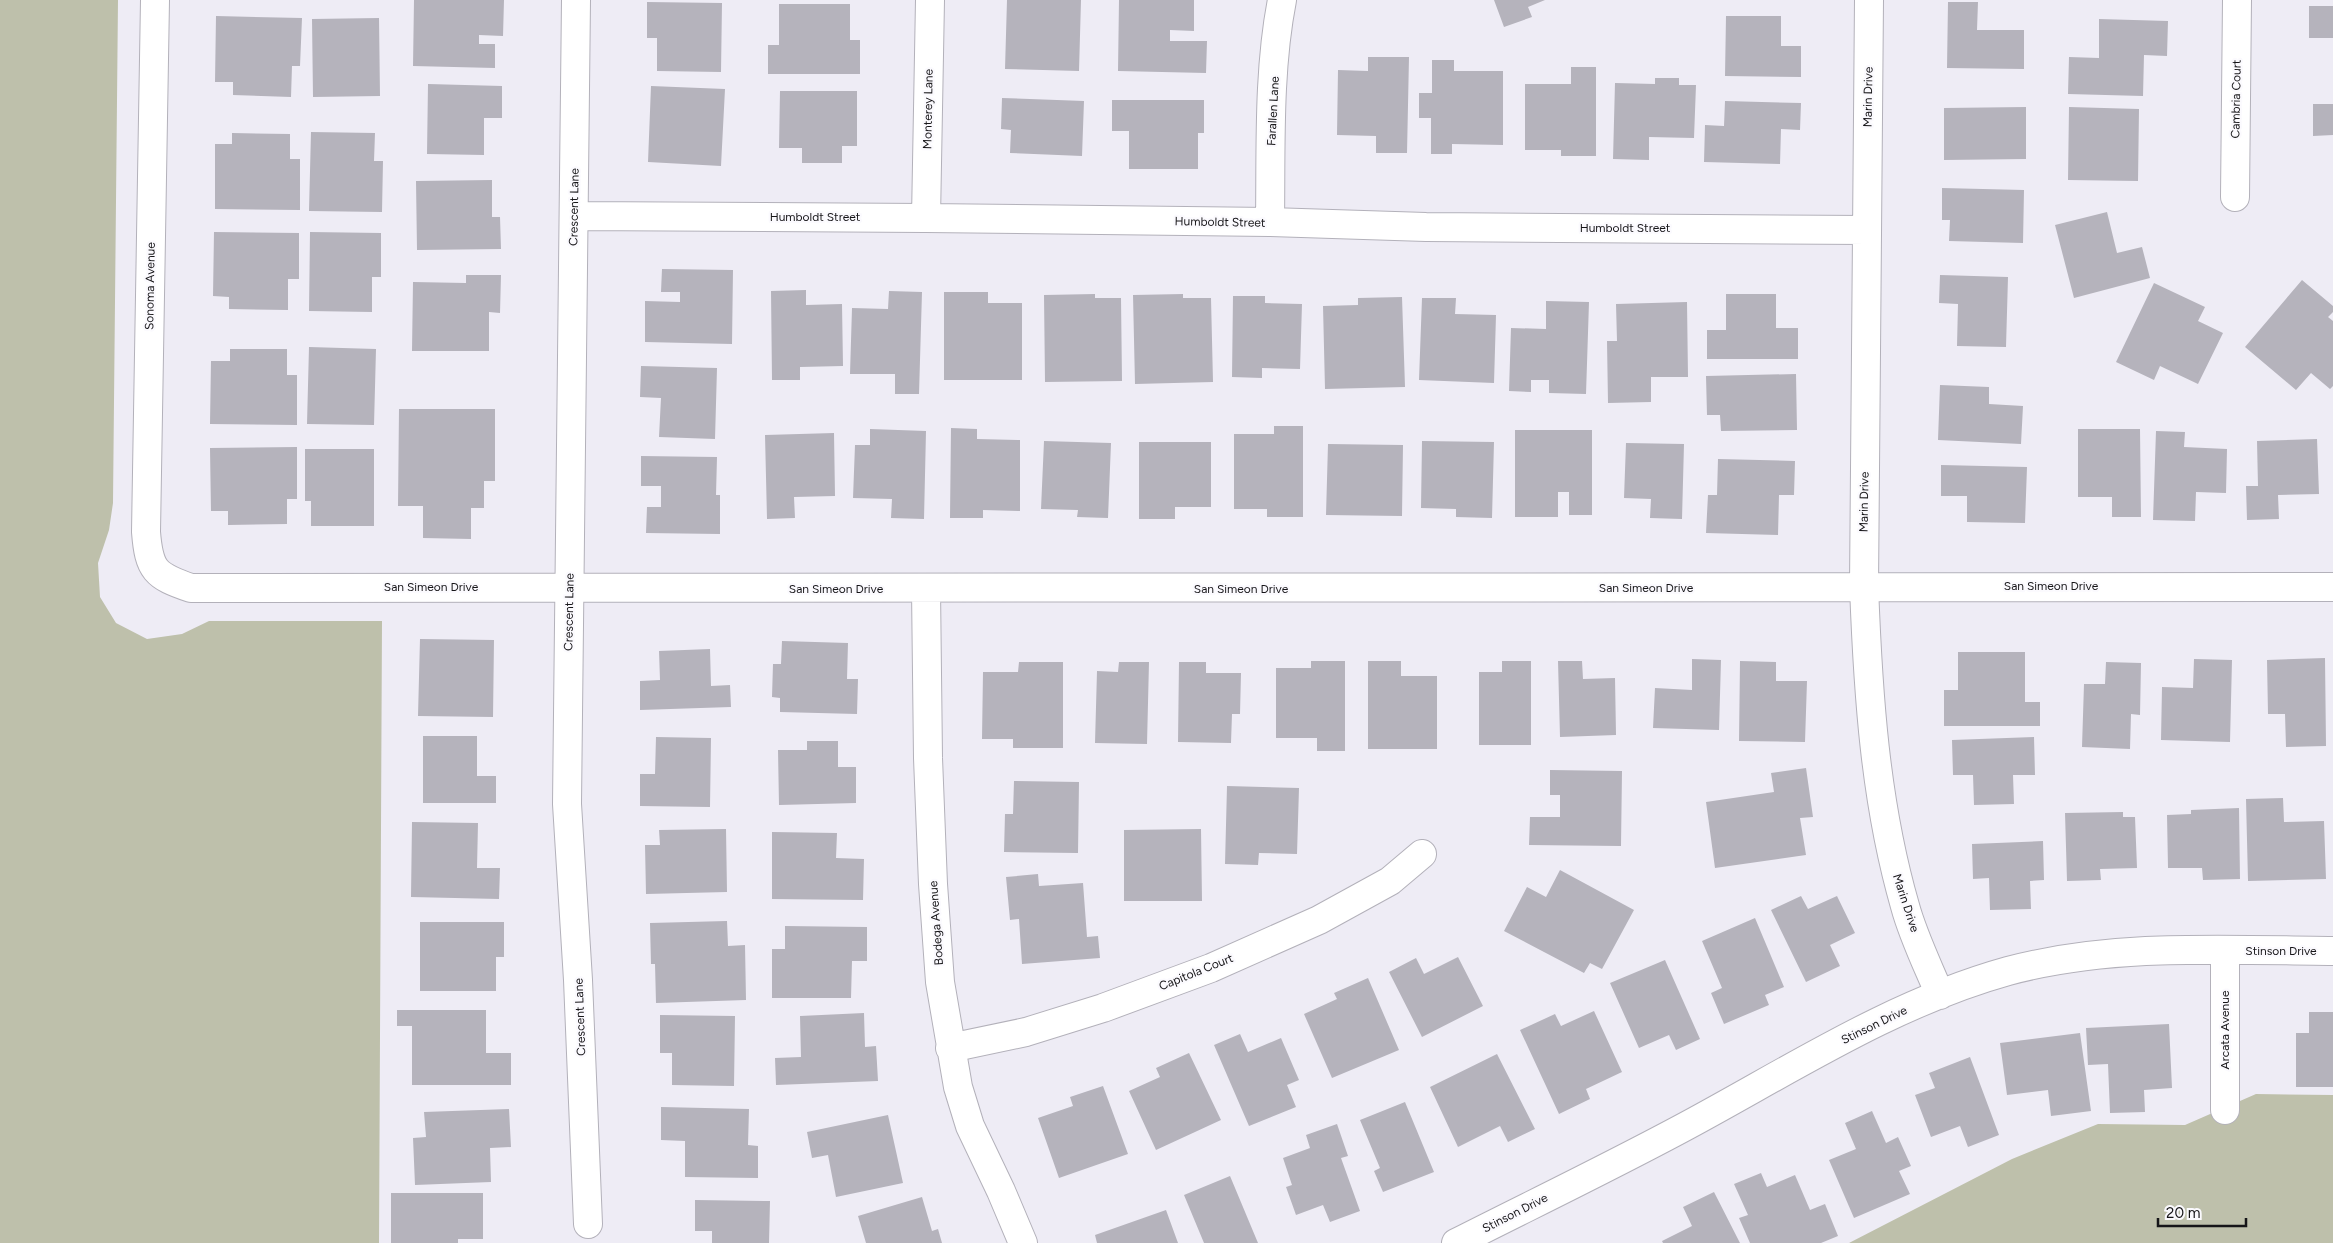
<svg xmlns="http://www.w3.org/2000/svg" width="2333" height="1243" viewBox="0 0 2333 1243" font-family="Figtree,sans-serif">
<rect width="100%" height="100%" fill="#eeecf5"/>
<path fill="#bec0ab" d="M 0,0 L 118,0 L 113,503 L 109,530 L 98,563 L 100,597 L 116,623 L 147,639 L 182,634 L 209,621 L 382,621 L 379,1243 L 0,1243 Z
M 2256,1094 L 2333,1095 L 2333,1243 L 1849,1243 L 2012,1159 L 2098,1124 L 2185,1125 Z"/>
<path fill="#b5b3bc" d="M 414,0 L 504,0 L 503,36 L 479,35 L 479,44 L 495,44 L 495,68 L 413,66 Z
M 1007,0 L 1081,0 L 1079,71 L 1005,69 Z
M 1119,0 L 1194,0 L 1194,31 L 1170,30 L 1170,41 L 1207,41 L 1206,73 L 1118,71 Z
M 1494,0 L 1545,0 L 1528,7 L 1532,17 L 1504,27 Z
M 647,2 L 722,3 L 721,72 L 657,71 L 657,38 L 647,38 Z
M 1948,2 L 1978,2 L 1977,30 L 2024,30 L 2024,69 L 1947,68 Z
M 779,4 L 850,4 L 850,40 L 860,40 L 860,74 L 768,74 L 768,45 L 779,45 Z
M 2309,6 L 2333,6 L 2333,38 L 2309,38 Z
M 216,16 L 302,18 L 300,66 L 292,66 L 291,97 L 233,95 L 233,82 L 215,82 Z
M 1726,16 L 1781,16 L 1781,46 L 1801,46 L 1801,77 L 1725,76 Z
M 379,18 L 380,96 L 313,97 L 312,19 Z
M 2099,19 L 2168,21 L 2167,56 L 2144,55 L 2143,96 L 2068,94 L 2069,57 L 2099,58 Z
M 1368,57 L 1409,57 L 1407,153 L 1376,153 L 1376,136 L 1337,135 L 1338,70 L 1368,71 Z
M 1432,60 L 1454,60 L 1454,71 L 1503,71 L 1503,145 L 1452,144 L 1452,154 L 1431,154 L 1431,118 L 1419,118 L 1419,93 L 1432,93 Z
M 1571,67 L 1596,67 L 1596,156 L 1561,156 L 1561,150 L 1525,150 L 1525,84 L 1571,84 Z
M 1655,78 L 1679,78 L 1679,85 L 1696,85 L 1694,138 L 1649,137 L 1649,160 L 1613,159 L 1615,83 L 1655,84 Z
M 428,84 L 502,86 L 502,118 L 484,118 L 484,155 L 427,154 Z
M 651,86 L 725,89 L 721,166 L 648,162 Z
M 780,91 L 857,91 L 857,146 L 842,146 L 842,163 L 802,163 L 802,148 L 779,148 Z
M 1002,98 L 1084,101 L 1082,156 L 1010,153 L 1011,130 L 1001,129 Z
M 1112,100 L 1204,100 L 1204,133 L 1198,133 L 1198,169 L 1129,169 L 1129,131 L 1112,131 Z
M 1725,101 L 1801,103 L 1800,130 L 1781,129 L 1780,164 L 1704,162 L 1705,125 L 1724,126 Z
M 2313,104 L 2333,104 L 2333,135 L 2313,136 Z
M 2026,107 L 2026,159 L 1944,160 L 1944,108 Z
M 2069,107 L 2139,109 L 2138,181 L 2068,180 Z
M 311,132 L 375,133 L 374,161 L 383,161 L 382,212 L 309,211 Z
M 232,133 L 290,134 L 290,159 L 300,159 L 300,210 L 215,209 L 215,144 L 232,144 Z
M 492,180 L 492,217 L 500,217 L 501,249 L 417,250 L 416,181 Z
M 1942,188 L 2024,190 L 2023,243 L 1949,241 L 1950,220 L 1942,220 Z
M 2107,212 L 2117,253 L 2142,247 L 2150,278 L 2074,298 L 2055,225 Z
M 214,232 L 299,233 L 299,279 L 288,279 L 288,310 L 229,309 L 229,297 L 213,296 Z
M 310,232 L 381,233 L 381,277 L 372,277 L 372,312 L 309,311 Z
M 662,269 L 733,270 L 732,344 L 645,342 L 645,301 L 680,302 L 680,292 L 661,292 Z
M 466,275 L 501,275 L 500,313 L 489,312 L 489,351 L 412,351 L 413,282 L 466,283 Z
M 1940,275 L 2008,277 L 2006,347 L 1957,346 L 1958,304 L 1939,303 Z
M 2302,280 L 2333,306 L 2333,312 L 2328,317 L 2333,321 L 2333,386 L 2330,389 L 2311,373 L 2296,390 L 2245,347 Z
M 2154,283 L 2205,307 L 2198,321 L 2223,333 L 2198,384 L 2160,366 L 2154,380 L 2116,362 Z
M 806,290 L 806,305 L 842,304 L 843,366 L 800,367 L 800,380 L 772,380 L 771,291 Z
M 889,291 L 922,292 L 919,394 L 895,394 L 895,374 L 850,374 L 852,308 L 888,309 Z
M 944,292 L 988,292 L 988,303 L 1022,303 L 1022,380 L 944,380 Z
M 1095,294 L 1095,298 L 1121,298 L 1122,381 L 1045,382 L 1044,295 Z
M 1183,294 L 1183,298 L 1211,298 L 1213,382 L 1135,384 L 1133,295 Z
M 1726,294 L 1776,294 L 1776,328 L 1798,328 L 1798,359 L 1707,359 L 1707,330 L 1726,330 Z
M 1233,296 L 1265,296 L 1265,303 L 1302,304 L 1300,369 L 1262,368 L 1262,378 L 1232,377 Z
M 1402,297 L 1405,387 L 1325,389 L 1323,306 L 1358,305 L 1358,298 Z
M 1422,298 L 1456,298 L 1455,314 L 1496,315 L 1494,383 L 1419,380 Z
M 1546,301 L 1589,302 L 1586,394 L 1549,393 L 1549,380 L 1531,380 L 1531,392 L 1509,391 L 1511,328 L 1546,329 Z
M 1687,302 L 1688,377 L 1651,377 L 1651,402 L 1608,403 L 1607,341 L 1617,341 L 1616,304 Z
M 309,347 L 376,349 L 374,425 L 307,424 Z
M 230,349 L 287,349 L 287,375 L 297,375 L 297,425 L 210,424 L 211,361 L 230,361 Z
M 641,366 L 717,368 L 715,439 L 659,437 L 661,398 L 640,397 Z
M 1796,374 L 1797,430 L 1721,431 L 1720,415 L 1707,415 L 1706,376 Z
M 1940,385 L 1989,387 L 1989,404 L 2023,406 L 2021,444 L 1938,440 Z
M 399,409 L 495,409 L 495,481 L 484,481 L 484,508 L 471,508 L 471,539 L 423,538 L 423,506 L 398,506 Z
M 1274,426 L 1303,426 L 1303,517 L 1267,517 L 1267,509 L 1234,509 L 1234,434 L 1274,434 Z
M 951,428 L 977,429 L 977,439 L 1020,440 L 1020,511 L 983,510 L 983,518 L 950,518 Z
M 870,429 L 926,431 L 924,519 L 891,518 L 892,499 L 853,498 L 855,445 L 870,445 Z
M 2078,429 L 2140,429 L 2141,517 L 2112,517 L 2112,497 L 2078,497 Z
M 1515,430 L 1592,430 L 1592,515 L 1569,515 L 1569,492 L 1558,492 L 1558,517 L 1515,517 Z
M 2156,431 L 2185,432 L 2184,447 L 2227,449 L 2226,493 L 2196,492 L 2195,521 L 2153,520 Z
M 834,433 L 835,496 L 794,497 L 795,518 L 767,519 L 765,435 Z
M 2317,439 L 2319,494 L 2278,495 L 2279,519 L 2247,520 L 2246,486 L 2258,486 L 2257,441 Z
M 1044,441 L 1111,443 L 1108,518 L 1077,517 L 1078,510 L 1041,509 Z
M 1422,441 L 1494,442 L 1492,518 L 1456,517 L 1456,509 L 1421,508 Z
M 1139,442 L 1211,442 L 1211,507 L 1175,507 L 1175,519 L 1139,519 Z
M 1626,443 L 1684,444 L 1682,519 L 1650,518 L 1651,499 L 1624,498 Z
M 1328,444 L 1403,445 L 1402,516 L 1326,515 Z
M 297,447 L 297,499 L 287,499 L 287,524 L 228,525 L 228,511 L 211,511 L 210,448 Z
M 305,449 L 374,449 L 374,526 L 311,526 L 311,501 L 305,501 Z
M 641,456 L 717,457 L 716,495 L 720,495 L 720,534 L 646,533 L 647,507 L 661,507 L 661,486 L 641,486 Z
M 1718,459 L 1795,461 L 1794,495 L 1779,495 L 1778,535 L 1706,533 L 1708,495 L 1717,495 Z
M 1941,465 L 2027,467 L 2025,523 L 1967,522 L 1967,496 L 1941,496 Z
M 420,639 L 494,640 L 493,717 L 418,716 Z
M 782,641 L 848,643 L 847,679 L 858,679 L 857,714 L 780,712 L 780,698 L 772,697 L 773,664 L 781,664 Z
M 710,649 L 711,686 L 730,685 L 731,707 L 640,710 L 640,681 L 660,680 L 659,651 Z
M 1958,652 L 2025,652 L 2025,702 L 2040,702 L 2040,726 L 1944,726 L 1944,690 L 1958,690 Z
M 2325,658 L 2326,746 L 2286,747 L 2285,714 L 2268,714 L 2267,660 Z
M 1692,659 L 1721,660 L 1719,730 L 1653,728 L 1655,688 L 1692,690 Z
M 2194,659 L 2232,660 L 2230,742 L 2161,740 L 2162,687 L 2193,688 Z
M 1311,661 L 1345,661 L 1345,751 L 1317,751 L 1317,738 L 1276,738 L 1276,668 L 1311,668 Z
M 1368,661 L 1401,661 L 1401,676 L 1437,676 L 1437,749 L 1368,749 Z
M 1502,661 L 1531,661 L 1531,745 L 1479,745 L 1479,672 L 1502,672 Z
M 1558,661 L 1582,661 L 1583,679 L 1615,678 L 1616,735 L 1560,737 Z
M 1740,661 L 1776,662 L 1776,681 L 1807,681 L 1805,742 L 1739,741 Z
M 1019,662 L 1063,662 L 1063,748 L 1013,748 L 1013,739 L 982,739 L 983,672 L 1018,672 Z
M 1119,662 L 1149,662 L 1147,744 L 1095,743 L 1097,671 L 1118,672 Z
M 1179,662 L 1206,662 L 1206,673 L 1241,673 L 1240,714 L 1232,714 L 1231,743 L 1178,742 Z
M 2106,662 L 2141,663 L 2140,715 L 2131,714 L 2130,749 L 2082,747 L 2084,684 L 2105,684 Z
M 423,736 L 477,736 L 477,776 L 496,776 L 496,803 L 423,803 Z
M 656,737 L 711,738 L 710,807 L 640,806 L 640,774 L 655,774 Z
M 2034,737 L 2035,775 L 2013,775 L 2014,804 L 1974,805 L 1973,775 L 1953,775 L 1952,740 Z
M 807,741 L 838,741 L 838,767 L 856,767 L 856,803 L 779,805 L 778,750 L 807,750 Z
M 1806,768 L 1813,817 L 1800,818 L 1806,855 L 1715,868 L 1706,802 L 1774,792 L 1771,773 Z
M 1550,770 L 1622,771 L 1621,846 L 1529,845 L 1530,817 L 1560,817 L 1560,795 L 1550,795 Z
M 1014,781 L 1079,782 L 1078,853 L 1004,852 L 1005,814 L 1013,814 Z
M 1227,786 L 1299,788 L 1297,854 L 1259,853 L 1258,865 L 1225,864 Z
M 2283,798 L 2284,822 L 2324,821 L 2326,879 L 2248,881 L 2246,799 Z
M 2239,808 L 2240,879 L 2203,880 L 2202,868 L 2168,868 L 2167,815 L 2191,814 L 2191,810 Z
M 2123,812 L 2123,817 L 2135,817 L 2137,868 L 2100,869 L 2101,880 L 2067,881 L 2065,813 Z
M 412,822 L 478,823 L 477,868 L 500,868 L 499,899 L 411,897 Z
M 726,829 L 727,892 L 646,894 L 645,845 L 660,845 L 659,830 Z
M 1201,829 L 1202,901 L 1124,901 L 1124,830 Z
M 772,832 L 837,833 L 836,858 L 864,859 L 863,900 L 772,899 Z
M 2043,841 L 2044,880 L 2030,881 L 2031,909 L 1990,910 L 1989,878 L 1973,879 L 1972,844 Z
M 1560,870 L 1634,910 L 1602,969 L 1590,963 L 1584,973 L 1504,931 L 1527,887 L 1546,897 Z
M 1038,874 L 1039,886 L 1083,883 L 1087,937 L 1098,936 L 1100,958 L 1022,964 L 1019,919 L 1010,920 L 1006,877 Z
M 1801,896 L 1808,909 L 1837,896 L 1855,933 L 1830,945 L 1840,966 L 1806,982 L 1771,910 Z
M 1755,918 L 1784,987 L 1765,995 L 1769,1005 L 1724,1024 L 1711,993 L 1722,988 L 1702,941 Z
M 727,921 L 728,946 L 745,945 L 746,1000 L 656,1003 L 655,964 L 651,964 L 650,923 Z
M 420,922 L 504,922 L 504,957 L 496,957 L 496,991 L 420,991 Z
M 785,926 L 867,927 L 867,961 L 852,961 L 851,998 L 772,998 L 772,949 L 785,949 Z
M 1458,957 L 1483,1006 L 1422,1037 L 1389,972 L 1416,958 L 1424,974 Z
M 1665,960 L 1700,1039 L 1676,1050 L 1669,1035 L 1639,1048 L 1610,983 Z
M 1368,978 L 1399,1050 L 1332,1078 L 1304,1014 L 1337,999 L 1334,993 Z
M 397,1010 L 486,1010 L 486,1053 L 511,1053 L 511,1085 L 412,1085 L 412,1026 L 397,1026 Z
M 1594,1011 L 1622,1072 L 1586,1089 L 1590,1099 L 1559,1114 L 1520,1030 L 1555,1014 L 1561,1026 Z
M 2309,1012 L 2333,1012 L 2333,1087 L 2296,1087 L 2296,1033 L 2309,1033 Z
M 864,1013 L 865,1047 L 876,1046 L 878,1081 L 776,1085 L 775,1058 L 801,1057 L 800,1016 Z
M 660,1015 L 735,1016 L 734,1086 L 672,1085 L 672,1053 L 660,1053 Z
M 2169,1024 L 2172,1088 L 2144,1090 L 2145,1112 L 2110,1113 L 2108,1064 L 2088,1065 L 2086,1028 Z
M 2080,1033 L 2091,1111 L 2051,1116 L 2048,1090 L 2007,1095 L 2000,1043 Z
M 1240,1034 L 1248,1052 L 1281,1038 L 1299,1080 L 1287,1085 L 1296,1107 L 1249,1126 L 1214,1045 Z
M 1189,1053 L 1221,1120 L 1156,1150 L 1129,1091 L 1160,1077 L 1156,1068 Z
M 1497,1054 L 1535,1129 L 1508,1142 L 1500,1126 L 1458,1147 L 1430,1087 Z
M 1970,1057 L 1999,1135 L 1968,1147 L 1960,1126 L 1931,1137 L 1915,1095 L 1935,1088 L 1929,1073 Z
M 1103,1086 L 1128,1154 L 1059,1178 L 1038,1118 L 1073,1106 L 1070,1097 Z
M 1405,1102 L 1434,1172 L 1383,1192 L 1374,1171 L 1380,1168 L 1360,1120 Z
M 661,1107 L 749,1109 L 748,1145 L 758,1146 L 758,1178 L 685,1177 L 685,1141 L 661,1140 Z
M 509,1109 L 511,1147 L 490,1148 L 491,1182 L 415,1185 L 413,1138 L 426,1137 L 424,1112 Z
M 1872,1111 L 1886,1143 L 1898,1137 L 1911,1166 L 1899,1171 L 1910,1194 L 1854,1218 L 1829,1160 L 1856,1149 L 1845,1123 Z
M 888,1115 L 903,1183 L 836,1197 L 828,1155 L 812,1158 L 807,1132 Z
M 1337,1124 L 1348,1156 L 1341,1158 L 1360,1211 L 1330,1222 L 1323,1205 L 1296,1215 L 1286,1187 L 1292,1185 L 1283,1158 L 1310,1148 L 1306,1135 Z
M 1761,1173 L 1767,1187 L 1795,1175 L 1810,1210 L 1825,1204 L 1838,1236 L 1821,1243 L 1750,1243 L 1739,1218 L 1748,1215 L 1734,1184 Z
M 1230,1176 L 1258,1243 L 1204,1243 L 1184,1195 Z
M 1714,1192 L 1740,1243 L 1663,1243 L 1662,1241 L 1692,1226 L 1683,1207 Z
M 391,1193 L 483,1193 L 483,1239 L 458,1239 L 458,1243 L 391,1243 Z
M 922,1197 L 932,1231 L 938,1229 L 942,1243 L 866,1243 L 858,1216 Z
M 695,1200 L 770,1201 L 769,1243 L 712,1243 L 712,1231 L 695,1231 Z
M 1166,1210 L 1178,1243 L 1097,1243 L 1095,1235 Z"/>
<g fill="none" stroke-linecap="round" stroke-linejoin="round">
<defs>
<path id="street" d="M 155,0 L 146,532 C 149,570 155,576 191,588 L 2333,587
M 576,0 L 567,804 L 578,980 L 588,1224
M 1869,0 L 1864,586 C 1868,694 1875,802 1905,906 C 1913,936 1928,966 1940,995
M 2235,197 L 2237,0
M 574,216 L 926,218 L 1270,222 L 1426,227 L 1867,230
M 926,218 L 930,0
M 1270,222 C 1271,150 1268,71 1282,0
M 926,589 L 928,758 L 933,884 L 940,982 L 958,1087 L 970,1126 L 1001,1191 L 1023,1243
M 2225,950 L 2225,1110
M 950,1048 L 1026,1032 L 1103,1008 L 1211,968 L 1319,920 L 1390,881 L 1422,854
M 1456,1243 C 1533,1204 1612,1166 1688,1125 C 1792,1069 1893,1003 2008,971 C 2113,943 2225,950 2333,951"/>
</defs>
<use href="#street" stroke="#b3b1ba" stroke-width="30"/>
<use href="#street" stroke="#fff" stroke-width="28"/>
</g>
<g text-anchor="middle" stroke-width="4.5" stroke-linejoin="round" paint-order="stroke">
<g font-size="12" fill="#161518" stroke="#fbfafe">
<text transform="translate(1868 97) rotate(-89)" y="4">Marin Drive</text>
<text transform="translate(2236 99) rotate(-89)" y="4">Cambria Court</text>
<text transform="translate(928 109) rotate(-89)" y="4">Monterey Lane</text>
<text transform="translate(1273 111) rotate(-87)" y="4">Farallen Lane</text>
<text transform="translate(574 207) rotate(-89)" y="4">Crescent Lane</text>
<text x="815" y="221">Humboldt Street</text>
<text transform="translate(1220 222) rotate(1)" y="4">Humboldt Street</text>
<text x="1625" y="232">Humboldt Street</text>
<text transform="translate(150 286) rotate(-89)" y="4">Sonoma Avenue</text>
<text transform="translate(1864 502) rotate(-89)" y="4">Marin Drive</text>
<text x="2051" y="590">San Simeon Drive</text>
<text x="431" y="591">San Simeon Drive</text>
<text x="1646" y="592">San Simeon Drive</text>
<text x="836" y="593">San Simeon Drive</text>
<text x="1241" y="593">San Simeon Drive</text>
<text transform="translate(569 612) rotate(-89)" y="4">Crescent Lane</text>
<text transform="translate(1906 903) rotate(72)" y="4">Marin Drive</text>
<text transform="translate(936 923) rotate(-94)" y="4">Bodega Avenue</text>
<text x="2281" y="955">Stinson Drive</text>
<text transform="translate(1196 972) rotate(-22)" y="4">Capitola Court</text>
<text transform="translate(580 1017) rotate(-92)" y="4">Crescent Lane</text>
<text transform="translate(1874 1025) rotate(-26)" y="4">Stinson Drive</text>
<text transform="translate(2225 1030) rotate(-90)" y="4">Arcata Avenue</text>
<text transform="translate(1515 1213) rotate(-27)" y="4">Stinson Drive</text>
</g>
</g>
<path d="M2158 1218v8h88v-8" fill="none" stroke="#161518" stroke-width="2.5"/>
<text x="2166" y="1218" font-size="15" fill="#161518" stroke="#fbfafe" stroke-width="4" paint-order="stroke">20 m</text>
</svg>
